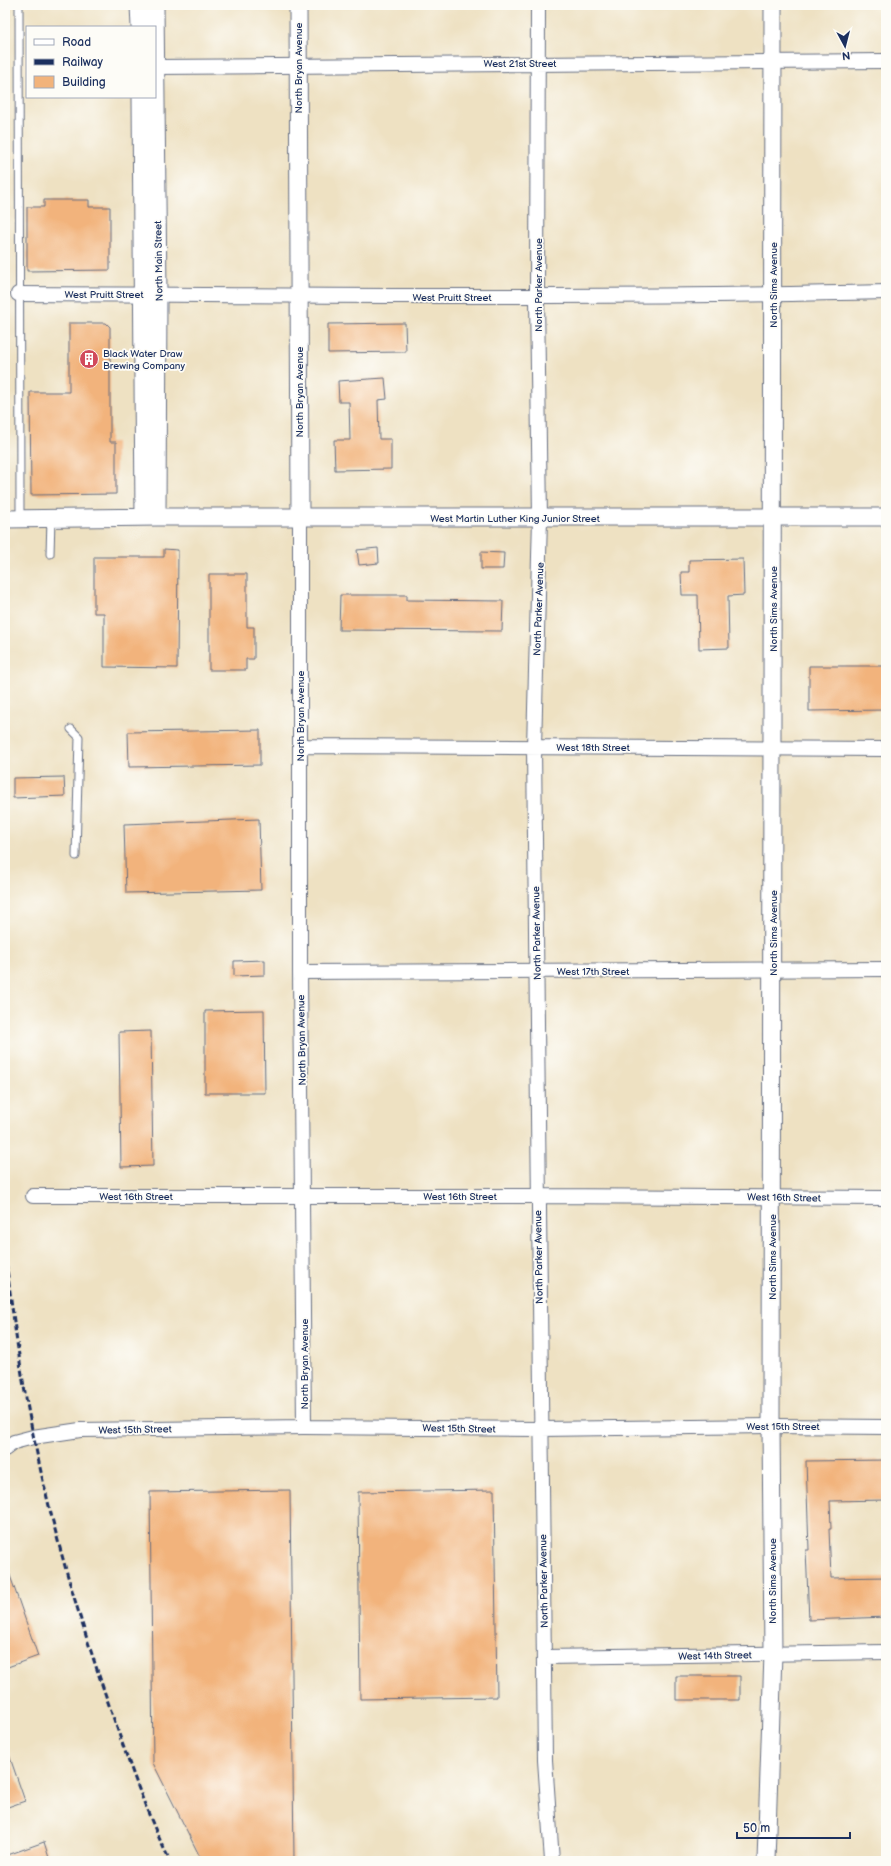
<svg xmlns="http://www.w3.org/2000/svg" width="891" height="1866" viewBox="0 0 891 1866" font-family="'Balsamiq Sans',sans-serif">
<rect width="100%" height="100%" fill="#fdfcf7"/>
<filter id="ink" filterUnits="userSpaceOnUse"><feTurbulence type="fractalNoise" baseFrequency=".025" numOctaves="2"/><feDisplacementMap in="SourceGraphic" scale="8" xChannelSelector="R" yChannelSelector="G"/><feConvolveMatrix kernelMatrix="1 2 1 2 8 2 1 2 1" color-interpolation-filters="sRGB"/></filter>
<filter id="wash" filterUnits="userSpaceOnUse"><feTurbulence type="fractalNoise" baseFrequency=".012" numOctaves="4" result="noise"/><feDisplacementMap in="SourceGraphic" scale="16" xChannelSelector="R" yChannelSelector="G"/><feGaussianBlur stdDeviation="0.9" result="paint"/><feColorMatrix in="noise" values="0 0 0 0 0 0 0 0 0 0 0 0 0 0 0 0 0 1.4 0 .05"/><feComposite in="paint" operator="in"/></filter>
<g filter="url(#wash)">
<rect width="100%" height="100%" fill="#eee1c2"/>
<g id="blocks">
<path fill="#f2b37b" d="M 44,200 L 89,200 L 89,207 L 110,207 L 110,270 L 27,271 L 27,207 L 44,207 Z
M 69,323 L 106,323 L 110,327 L 110,442 L 116,442 L 116,494 L 31,495 L 30,392 L 69,392 Z
M 405,323 L 406,352 L 328,353 L 328,324 Z
M 385,378 L 387,399 L 378,400 L 379,439 L 391,439 L 391,469 L 335,470 L 334,440 L 350,440 L 349,402 L 339,402 L 338,381 Z
M 378,548 L 379,563 L 359,565 L 357,550 Z
M 164,549 L 178,550 L 177,668 L 104,667 L 104,613 L 94,613 L 94,557 L 164,557 Z
M 481,552 L 504,553 L 503,569 L 481,569 Z
M 743,559 L 744,595 L 728,596 L 729,648 L 699,649 L 698,595 L 682,595 L 681,572 L 689,572 L 689,560 Z
M 209,574 L 247,574 L 247,627 L 254,627 L 254,659 L 246,659 L 246,670 L 209,670 Z
M 340,595 L 407,595 L 407,600 L 503,601 L 502,631 L 339,630 Z
M 809,666 L 886,666 L 886,710 L 809,711 Z
M 260,730 L 260,765 L 129,767 L 128,732 Z
M 64,777 L 65,796 L 13,798 L 13,778 Z
M 259,819 L 261,890 L 126,893 L 124,824 Z
M 265,960 L 265,975 L 234,976 L 234,961 Z
M 264,1010 L 265,1093 L 205,1093 L 205,1011 Z
M 151,1031 L 153,1166 L 121,1167 L 119,1032 Z
M 886,1460 L 886,1500 L 830,1501 L 831,1529 L 829,1529 L 831,1578 L 886,1577 L 886,1617 L 809,1620 L 806,1550 L 809,1550 L 806,1461 Z
M 290,1490 L 294,1861 L 202,1861 L 153,1763 L 150,1492 Z
M 494,1490 L 497,1697 L 360,1699 L 358,1492 Z
M 5,1567 L 7,1567 L 38,1656 L 5,1668 Z
M 676,1676 L 740,1676 L 740,1700 L 676,1700 Z
M 5,1749 L 7,1749 L 25,1801 L 5,1808 Z
M 44,1842 L 50,1861 L 5,1861 L 5,1856 Z"/>
</g>
</g>
<g filter="url(#ink)">
<use href="#blocks" fill-opacity="0" stroke="#656d81" stroke-width="1"/>
<g fill="none" stroke-linecap="round" stroke-linejoin="round">
<defs>
<path id="service" d="M 19,5 L 20,519
M 50,554 L 51,519
M 71,729 L 79,737 L 76,856"/>
<path id="minor" d="M 538,5 L 537,297 L 540,518 L 534,747 L 545,1760 L 552,1861
M 155,67 L 886,61
M 18,294 C 308,295 597,299 886,292
M 300,518 L 300,972 L 304,1427
M 300,746 L 886,749
M 300,972 L 886,969
M 33,1196 L 538,1196 L 886,1198
M 5,1449 L 14,1442 L 33,1437 L 80,1430 L 304,1427 L 541,1429 L 771,1426 L 886,1427
M 544,1657 L 886,1652"/>
<path id="tertiary" d="M 139,5 L 140,27
M 155,5 L 158,294 L 157,517
M 298,5 L 300,518
M 141,97 L 144,517
M 5,519 L 157,517 L 886,517
M 766,1861 L 773,1654 L 771,1426 L 773,5"/>
</defs>
<use href="#service" stroke="#656d81" stroke-width="9"/>
<use href="#minor" stroke="#656d81" stroke-width="16"/>
<use href="#tertiary" stroke="#656d81" stroke-width="19"/>
<use href="#service" stroke="#fff" stroke-width="7"/>
<use href="#minor" stroke="#fff" stroke-width="14"/>
<use href="#tertiary" stroke="#fff" stroke-width="17"/>
<path stroke="#1b2f5e" stroke-width="3" stroke-dasharray="6 3" stroke-linecap="butt" d="M 5,1254 C 13,1315 21,1378 34,1439 C 52,1529 79,1618 109,1705 C 127,1757 145,1811 170,1861"/>
</g>
</g>
<defs>
<symbol id="building-disc" viewBox="-11 -11 22 22"><circle r="9.5" fill="#d1495b" stroke="#fdfcf7"/><path d="M-4-6H4V6H1V3H-1V6H-4ZM-2.5-4.3h1.7v1.8h-1.7ZM.8-4.3h1.7v1.8H.8ZM-2.5-1h1.7V.8h-1.7ZM.8-1h1.7V.8H.8Z" fill="#fff"/></symbol>
</defs>
<g fill-rule="evenodd">
<use href="#building-disc" x="78" y="348" width="22" height="22"/>
</g>
<g text-anchor="middle" stroke-width="3.5" stroke-linejoin="round" paint-order="stroke">
<g font-size="10" fill="#1b2f5e" stroke="#fdfcf7">
<text x="520" y="67">West 21st Street</text>
<text transform="translate(298 68) rotate(-90)" y="4">North Bryan Avenue</text>
<text transform="translate(158 261) rotate(-91)" y="4">North Main Street</text>
<text transform="translate(538 285) rotate(-90)" y="4">North Parker Avenue</text>
<text transform="translate(773 285) rotate(-90)" y="4">North Sims Avenue</text>
<text x="104" y="298">West Pruitt Street</text>
<text x="452" y="301">West Pruitt Street</text>
<text transform="translate(299 392) rotate(-90)" y="4">North Bryan Avenue</text>
<text x="515" y="522">West Martin Luther King Junior Street</text>
<text transform="translate(538 609) rotate(-88)" y="4">North Parker Avenue</text>
<text transform="translate(773 609) rotate(-90)" y="4">North Sims Avenue</text>
<text transform="translate(300 716) rotate(-90)" y="4">North Bryan Avenue</text>
<text x="593" y="751">West 18th Street</text>
<text transform="translate(536 933) rotate(-91)" y="4">North Parker Avenue</text>
<text transform="translate(773 933) rotate(-90)" y="4">North Sims Avenue</text>
<text x="593" y="975">West 17th Street</text>
<text transform="translate(301 1040) rotate(-91)" y="4">North Bryan Avenue</text>
<text x="136" y="1200">West 16th Street</text>
<text x="460" y="1200">West 16th Street</text>
<text transform="translate(784 1197) rotate(1)" y="4">West 16th Street</text>
<text transform="translate(538 1257) rotate(-91)" y="4">North Parker Avenue</text>
<text transform="translate(772 1257) rotate(-90)" y="4">North Sims Avenue</text>
<text transform="translate(304 1364) rotate(-90)" y="4">North Bryan Avenue</text>
<text x="783" y="1430">West 15th Street</text>
<text transform="translate(459 1428) rotate(1)" y="4">West 15th Street</text>
<text transform="translate(135 1429) rotate(-1)" y="4">West 15th Street</text>
<text transform="translate(543 1581) rotate(-91)" y="4">North Parker Avenue</text>
<text transform="translate(772 1581) rotate(-90)" y="4">North Sims Avenue</text>
<text transform="translate(715 1655) rotate(-1)" y="4">West 14th Street</text>
</g>
<g font-size="10" fill="#1b2f5e" stroke="#fdfcf7" text-anchor="start">
<text x="103" y="357">Black Water Draw<tspan x="103" dy="12">Brewing Company</tspan></text>
</g>
</g>
<rect width="891" height="1866" fill="none" stroke="#fdfcf7" stroke-width="20"/>
<rect x="26" y="26" width="130" height="72" fill="#fdfcf7" stroke="#a3aaba"/>
<rect x="34" y="39" width="20" height="6" fill="#ffffff" stroke="#a3aaba"/>
<text x="62" y="46" font-size="12" fill="#1b2f5e">Road</text>
<rect x="34" y="59" width="20" height="6" fill="#1b2f5e" stroke="#a3aaba"/>
<text x="62" y="66" font-size="12" fill="#1b2f5e">Railway</text>
<rect x="34" y="76" width="20" height="12" fill="#f2b37b" stroke="#a3aaba"/>
<text x="62" y="86" font-size="12" fill="#1b2f5e">Building</text>
<g transform="translate(845 46) rotate(173)" stroke="#fdfcf7" stroke-width="3" paint-order="stroke">
<path d="M0-3L7 15L0 10L-7 15Z" fill="#1b2f5e"/>
<text y="-6" font-size="11" font-weight="bold" text-anchor="middle" fill="#1b2f5e">N</text>
</g>
<path d="M737 1832v6h113v-6" fill="none" stroke="#1b2f5e" stroke-width="2"/>
<text x="743" y="1832" font-size="12" fill="#1b2f5e" stroke="#fdfcf7" stroke-width="3" paint-order="stroke">50 m</text>
</svg>
